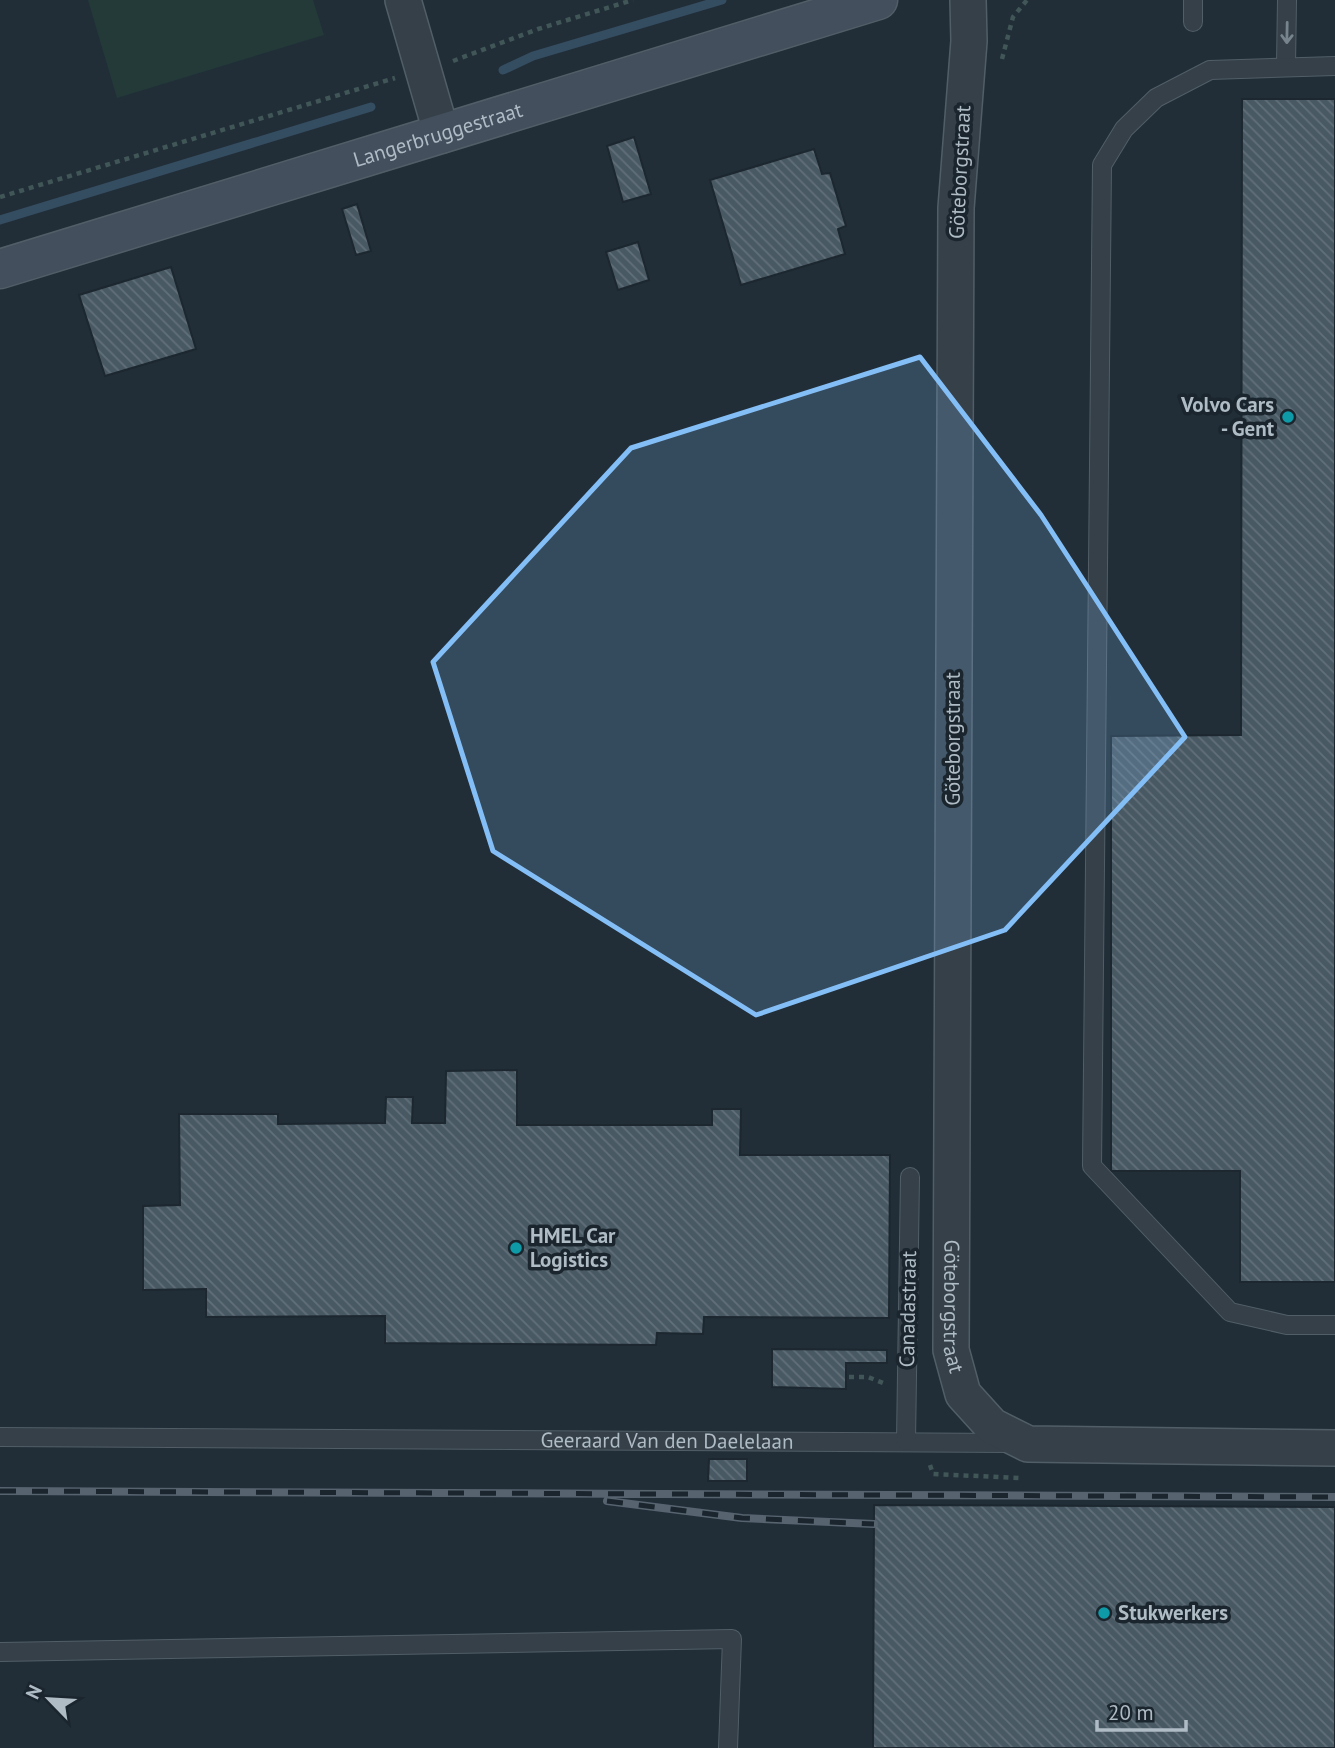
<svg xmlns="http://www.w3.org/2000/svg" width="1335" height="1748" viewBox="0 0 1335 1748" font-family="'PT Sans',sans-serif">
<defs>
<pattern id="building-back-hatch" width="6" height="6" patternUnits="userSpaceOnUse" patternTransform="scale(1.75)"><rect width="6" height="6" fill="#495964"/><path d="M-1 5l2 2M0 0l6 6M5-1l2 2" fill="none" stroke="#616f79"/></pattern>
</defs>
<rect width="100%" height="100%" fill="#212e38"/>
<path fill="#233a39" d="M 88,0 L 313,0 L 324,35 L 117,98 Z"/>
<g fill="none" stroke-linecap="round" stroke-linejoin="round">
<path stroke="#354d60" stroke-width="9" d="M 503,70 L 533,56 L 722,0
M 0,220 L 371,107"/>
</g>
<path fill="url(#building-back-hatch)" stroke="#1c272f" stroke-width="2" d="M 1242,99 L 1335,99 L 1335,1282 L 1240,1282 L 1240,1171 L 1111,1171 L 1111,736 L 1241,735 Z
M 634,137 L 651,194 L 623,202 L 607,146 Z
M 814,149 L 822,174 L 830,173 L 846,226 L 838,229 L 845,254 L 741,285 L 710,180 Z
M 357,204 L 371,251 L 356,255 L 342,209 Z
M 638,242 L 649,280 L 618,290 L 606,252 Z
M 171,267 L 196,349 L 105,376 L 79,295 Z
M 517,1070 L 517,1125 L 712,1125 L 712,1109 L 741,1109 L 740,1155 L 890,1155 L 889,1318 L 704,1317 L 703,1334 L 657,1333 L 656,1345 L 385,1343 L 385,1316 L 206,1317 L 206,1289 L 143,1290 L 143,1206 L 180,1205 L 179,1114 L 278,1114 L 278,1124 L 385,1123 L 386,1097 L 413,1097 L 412,1123 L 445,1123 L 446,1071 Z
M 772,1349 L 887,1350 L 887,1363 L 846,1363 L 846,1389 L 772,1387 Z
M 709,1459 L 747,1459 L 747,1481 L 708,1481 Z
M 874,1505 L 1335,1507 L 1335,1748 L 873,1748 Z"/>
<g fill="none" stroke-linecap="round" stroke-linejoin="round">
<defs>
<g id="service">
<path d="M 1193,0 L 1193,22"/>
<path d="M 1286,65 L 1287,0"/>
<path d="M 1335,66 L 1210,70 L 1156,98 L 1124,129 L 1102,165 L 1092,1166 L 1230,1312 L 1287,1325 L 1335,1325"/>
<path id="s1" d="M 0,1437 L 1008,1443"/>
<path d="M 906,1441 L 910,1177"/>
<path d="M 0,1652 L 732,1639 L 728,1748"/>
</g>
<g id="minor">
<path d="M 403,0 L 442,135"/>
<path id="s2" d="M 968,0 L 969,41 L 956,208 L 951,1350 L 963,1394 L 992,1426 L 1028,1444 L 1335,1448"/>
</g>
<g id="secondary">
<path id="s3" d="M 0,269 L 878,0"/>
</g>
</defs>
<use href="#service" stroke="#525e67" stroke-width="20"/>
<use href="#minor" stroke="#525e67" stroke-width="38"/>
<use href="#secondary" stroke="#525e67" stroke-width="41"/>
<path stroke="#415656" stroke-width="4.5" stroke-dasharray="5 5" stroke-linecap="butt" d="M 1002,59 L 1013,17 L 1027,0
M 453,61 L 538,29 L 633,0
M 0,197 L 395,78
M 849,1377 L 868,1377 L 883,1383
M 930,1465 L 933,1474 L 1020,1478"/>
<use href="#service" stroke="#354049" stroke-width="18"/>
<use href="#minor" stroke="#354049" stroke-width="35"/>
<use href="#secondary" stroke="#434f5c" stroke-width="38"/>
<defs>
<path id="rail" d="M 0,1491 L 1335,1497
M 607,1501 L 742,1518 L 874,1524"/>
</defs>
<use href="#rail" stroke="#576470" stroke-width="8"/>
<use href="#rail" stroke="#1a252d" stroke-width="5" stroke-dasharray="16" stroke-linecap="butt"/>
</g>
<defs><path id="oneway-shaft" d="M-6 0H5M1.5-3L5.5 0L1.5 3" fill="none" stroke-width="1.6" stroke-linecap="round" stroke-linejoin="round" transform="scale(1.75)"/></defs>
<use stroke="#78848d" href="#oneway-shaft" transform="translate(1287 33) rotate(91)"/>
<path fill="#84bef6" fill-opacity="0.2" stroke="#84bef6" stroke-width="5" stroke-linejoin="round" d="M 920,357 L 1041,515 L 1185,737 L 1005,930 L 756,1015 L 493,851 L 433,662 L 631,448 Z"/>
<g fill="#0f9aa8" stroke="#1a252d" stroke-width="2.5">
<circle cx="1288" cy="417" r="7"/>
<circle cx="516" cy="1248" r="7"/>
<circle cx="1104" cy="1613" r="7"/>
</g>
<g text-anchor="middle" stroke-width="7" stroke-linejoin="round" paint-order="stroke">
<g font-size="21" fill="#afbbc5" stroke="#1a252d">
<text dy="7" stroke="none"><textPath href="#s3" startOffset="458">Langerbruggestraat</textPath></text>
<text transform="translate(960 172) rotate(-87)" y="7">Göteborgstraat</text>
<text transform="translate(953 739) rotate(-90)" y="7">Göteborgstraat</text>
<text dy="7" stroke="none"><textPath href="#s2" startOffset="1307">Göteborgstraat</textPath></text>
<text transform="translate(908 1309) rotate(-89)" y="7">Canadastraat</text>
<text dy="7" stroke="none"><textPath href="#s1" startOffset="667">Geeraard Van den Daelelaan</textPath></text>
</g>
<g font-size="21" font-weight="bold" fill="#afbbc5" stroke="#1a252d" text-anchor="start">
<text x="1274" y="412" text-anchor="end">Volvo Cars<tspan x="1274" dy="24">- Gent</tspan></text>
<text x="530" y="1243">HMEL Car<tspan x="530" dy="24">Logistics</tspan></text>
<text x="1118" y="1620">Stukwerkers</text>
</g>
</g>
<g transform="translate(49 1699) rotate(295)" stroke="#1a252d" stroke-width="5" paint-order="stroke">
<path d="M0-5L12 26L0 18L-12 26Z" fill="#afbbc5"/>
<text y="-10" font-size="19" font-weight="bold" text-anchor="middle" fill="#afbbc5">N</text>
</g>
<path d="M1097 1720v10h89v-10" fill="none" stroke="#afbbc5" stroke-width="3.5"/>
<text x="1108" y="1720" font-size="21" fill="#afbbc5" stroke="#1a252d" stroke-width="5" paint-order="stroke">20 m</text>
</svg>
